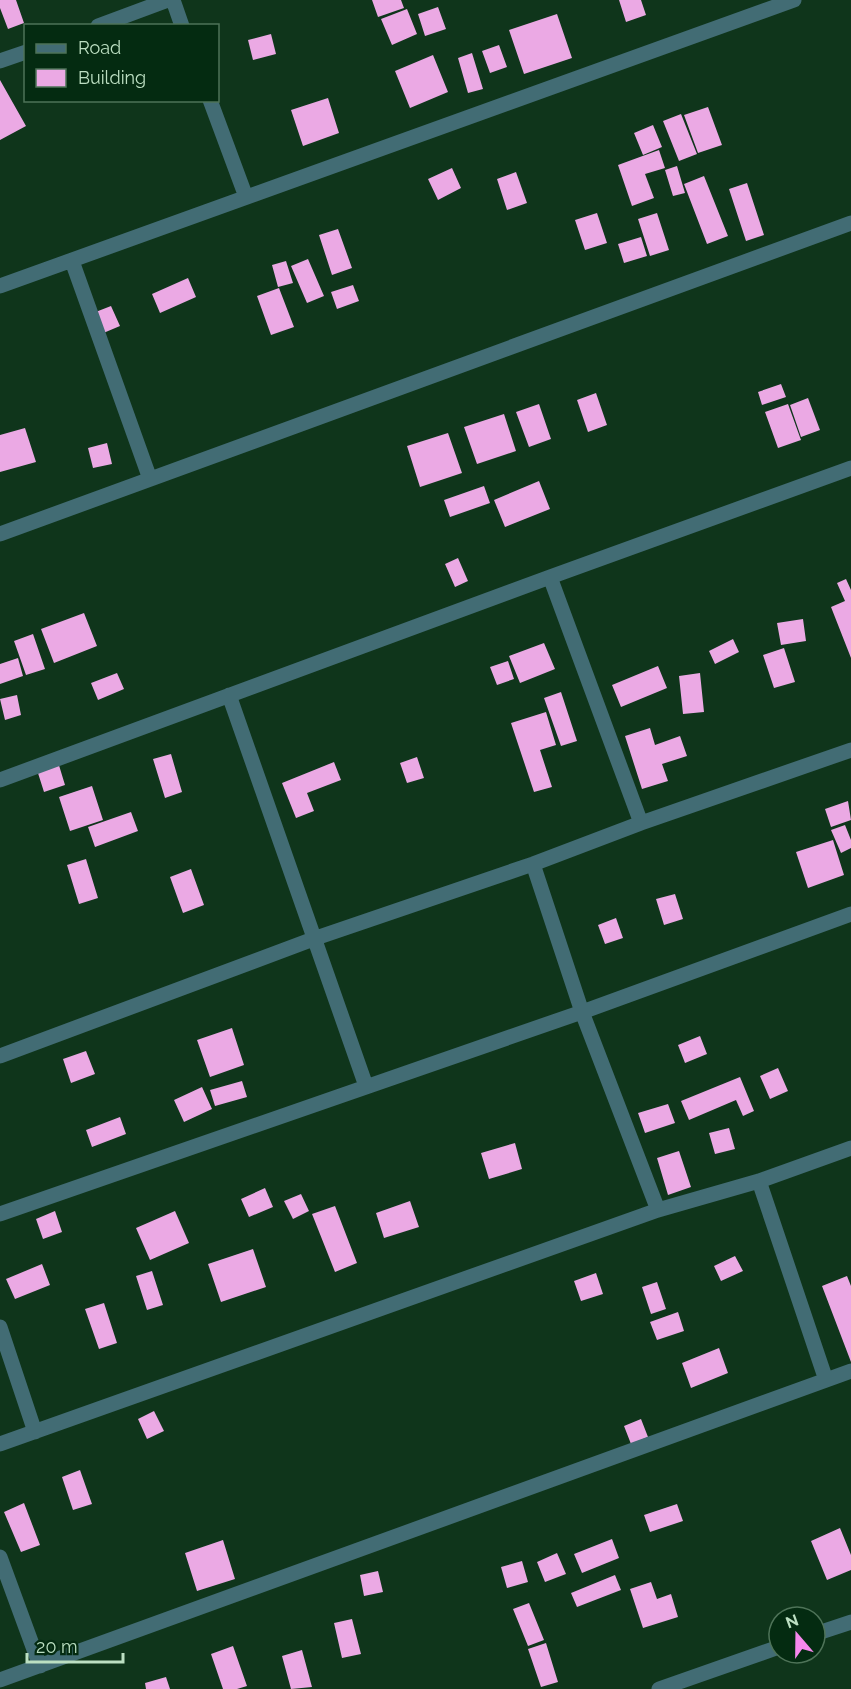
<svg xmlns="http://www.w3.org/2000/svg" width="851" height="1689" viewBox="0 0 851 1689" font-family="Raleway,sans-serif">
<rect width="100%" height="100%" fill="#0f351b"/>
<path fill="#eba9e4" d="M 0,0 L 16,0 L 24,23 L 8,29 L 0,8 Z
M 372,0 L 401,0 L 404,8 L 378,17 Z
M 619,0 L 641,0 L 646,15 L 626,22 Z
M 438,7 L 446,29 L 425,36 L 418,14 Z
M 407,9 L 417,34 L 392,45 L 381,19 Z
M 557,14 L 572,58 L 524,74 L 509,30 Z
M 271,34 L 276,54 L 253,60 L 248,40 Z
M 499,45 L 507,67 L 490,73 L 482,51 Z
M 472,53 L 483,89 L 468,93 L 458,58 Z
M 433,55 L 448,92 L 410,108 L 395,71 Z
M 0,80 L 26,126 L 0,140 Z
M 328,98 L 339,133 L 303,146 L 291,110 Z
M 708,107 L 722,145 L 698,153 L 684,115 Z
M 681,114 L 697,154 L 679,161 L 663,121 Z
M 653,125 L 662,147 L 643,155 L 634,133 Z
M 659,150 L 665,168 L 645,174 L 654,198 L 632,206 L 618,165 Z
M 677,166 L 685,193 L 673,196 L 665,170 Z
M 452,168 L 461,188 L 438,200 L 428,179 Z
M 516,172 L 527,203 L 507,210 L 497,179 Z
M 704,176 L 728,236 L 707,244 L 684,184 Z
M 747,183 L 764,235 L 746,241 L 729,189 Z
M 597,213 L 607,243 L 585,250 L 575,220 Z
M 657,213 L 669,250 L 650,256 L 638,219 Z
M 338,229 L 352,268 L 332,275 L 319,235 Z
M 641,237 L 647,256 L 624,263 L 618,244 Z
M 308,259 L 324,296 L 307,303 L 291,266 Z
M 286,261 L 293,283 L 278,287 L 272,265 Z
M 188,278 L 196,297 L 160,313 L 152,294 Z
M 353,285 L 359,301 L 337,309 L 331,292 Z
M 279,288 L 294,327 L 271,335 L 257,296 Z
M 111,306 L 120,326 L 101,334 L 93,313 Z
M 781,384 L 786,397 L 762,405 L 758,392 Z
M 596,393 L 607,425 L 588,432 L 577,400 Z
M 808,398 L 820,430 L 801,437 L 790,405 Z
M 539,404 L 551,439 L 529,447 L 516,412 Z
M 788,404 L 801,440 L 778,448 L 765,412 Z
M 504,414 L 516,451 L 477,464 L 464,427 Z
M 25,428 L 36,462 L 0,472 L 0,435 Z
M 448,433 L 462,473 L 420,487 L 407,446 Z
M 107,443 L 112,464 L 93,468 L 88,448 Z
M 539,481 L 550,509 L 505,527 L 494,500 Z
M 484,486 L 490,503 L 450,517 L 444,500 Z
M 458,558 L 468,581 L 455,587 L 445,564 Z
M 846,579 L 851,590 L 851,658 L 831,607 L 845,601 L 837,583 Z
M 84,613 L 97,646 L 54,663 L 41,629 Z
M 803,619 L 806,641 L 781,645 L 777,623 Z
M 33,634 L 45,669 L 26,675 L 14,641 Z
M 733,639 L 739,652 L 715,664 L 709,651 Z
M 544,643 L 555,669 L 520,683 L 509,656 Z
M 784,648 L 795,682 L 774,688 L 763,655 Z
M 18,658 L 23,676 L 0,684 L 0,664 Z
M 508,661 L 514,679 L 497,685 L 490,667 Z
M 658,666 L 667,688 L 621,707 L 612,685 Z
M 117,673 L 124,689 L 98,700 L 91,683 Z
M 700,673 L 704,712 L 683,714 L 679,676 Z
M 561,692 L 577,741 L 561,746 L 544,698 Z
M 17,695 L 21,715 L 5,720 L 0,699 Z
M 546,712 L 556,745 L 540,750 L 552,787 L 534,792 L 511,723 Z
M 650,728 L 655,745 L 680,736 L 687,756 L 662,764 L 668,781 L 642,789 L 625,736 Z
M 171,754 L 182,792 L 165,798 L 153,759 Z
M 417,757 L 424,778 L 407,783 L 400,763 Z
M 58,762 L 65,785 L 44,792 L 37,770 Z
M 334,762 L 341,780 L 307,793 L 314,811 L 296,818 L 282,783 Z
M 92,786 L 103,820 L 70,831 L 59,797 Z
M 848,801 L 851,820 L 831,827 L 825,809 Z
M 131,812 L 138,831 L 95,847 L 88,827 Z
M 845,825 L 851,840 L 851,848 L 841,853 L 831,830 Z
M 833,840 L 844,875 L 808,888 L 796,852 Z
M 86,859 L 98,898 L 79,904 L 67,865 Z
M 191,869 L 204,905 L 183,913 L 170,877 Z
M 675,894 L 683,919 L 664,925 L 656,899 Z
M 616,918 L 623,938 L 605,944 L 598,925 Z
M 232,1028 L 244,1065 L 210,1077 L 197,1040 Z
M 700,1036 L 707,1054 L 685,1063 L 678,1045 Z
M 86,1051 L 95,1074 L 71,1083 L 63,1059 Z
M 778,1068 L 788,1091 L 770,1099 L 760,1076 Z
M 740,1077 L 754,1111 L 743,1116 L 736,1100 L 689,1120 L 681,1101 Z
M 242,1081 L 247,1097 L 215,1106 L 210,1090 Z
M 202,1087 L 212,1109 L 184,1122 L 174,1100 Z
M 668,1104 L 675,1123 L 645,1133 L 638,1113 Z
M 120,1117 L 126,1134 L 92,1147 L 86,1130 Z
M 729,1128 L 735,1149 L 715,1154 L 709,1133 Z
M 515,1143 L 522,1169 L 489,1179 L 481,1153 Z
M 679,1151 L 691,1187 L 668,1195 L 657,1158 Z
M 265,1188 L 273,1207 L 249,1217 L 241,1199 Z
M 301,1194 L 309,1211 L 293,1219 L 284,1201 Z
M 410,1201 L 419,1227 L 384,1238 L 376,1213 Z
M 335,1206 L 357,1263 L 335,1272 L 312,1214 Z
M 55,1211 L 62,1232 L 43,1239 L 36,1219 Z
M 175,1211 L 189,1243 L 150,1260 L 136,1228 Z
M 253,1249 L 266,1287 L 221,1302 L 208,1264 Z
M 735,1256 L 743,1271 L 721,1281 L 714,1266 Z
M 42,1264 L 50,1285 L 15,1299 L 6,1279 Z
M 152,1271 L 163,1305 L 147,1310 L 136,1276 Z
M 596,1273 L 603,1294 L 581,1301 L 574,1281 Z
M 847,1276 L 851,1286 L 851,1362 L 822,1286 Z
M 657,1282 L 666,1309 L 651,1314 L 642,1287 Z
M 104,1303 L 117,1343 L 99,1349 L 85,1309 Z
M 678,1312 L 684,1331 L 657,1340 L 650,1322 Z
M 719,1348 L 728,1373 L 691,1388 L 682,1363 Z
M 154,1411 L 164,1431 L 147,1439 L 138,1419 Z
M 641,1419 L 648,1437 L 631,1444 L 624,1426 Z
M 80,1470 L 92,1504 L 73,1510 L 62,1477 Z
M 24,1503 L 40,1545 L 21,1552 L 4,1512 Z
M 677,1504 L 683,1521 L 650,1532 L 644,1515 Z
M 840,1528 L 851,1555 L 851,1570 L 827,1580 L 811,1541 Z
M 612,1539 L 619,1558 L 582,1573 L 574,1554 Z
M 223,1540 L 235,1579 L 197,1591 L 185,1553 Z
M 557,1553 L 566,1574 L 545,1582 L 537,1562 Z
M 522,1561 L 528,1582 L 507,1588 L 501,1567 Z
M 378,1571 L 383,1592 L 364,1596 L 360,1575 Z
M 615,1575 L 621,1590 L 577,1607 L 571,1593 Z
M 651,1582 L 657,1599 L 671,1594 L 678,1617 L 643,1628 L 630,1589 Z
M 529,1603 L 544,1640 L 528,1646 L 513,1609 Z
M 352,1619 L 361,1654 L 342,1658 L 334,1623 Z
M 546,1643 L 558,1682 L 541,1687 L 528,1649 Z
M 233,1646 L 247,1686 L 237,1689 L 223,1689 L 211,1654 Z
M 302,1650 L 312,1687 L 291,1689 L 282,1656 Z
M 166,1677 L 170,1689 L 146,1689 L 145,1683 Z"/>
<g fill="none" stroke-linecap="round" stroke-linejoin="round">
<path stroke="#426c74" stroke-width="15" d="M 173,0 L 182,26
M 98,26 L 168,0
M 0,61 L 26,52
M 210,100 L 246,197
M 72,261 L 150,479
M 0,286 L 794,0
M 0,534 L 851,223
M 550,577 L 641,823
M 229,695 L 366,1086
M 0,780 L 550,577 L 851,468
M 533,864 L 582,1012 L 658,1210
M 0,1056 L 316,938 L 533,864 L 641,823 L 851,750
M 759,1181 L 826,1380
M 0,1214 L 582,1012 L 851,914
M 0,1327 L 35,1432
M 0,1444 L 658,1210 L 759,1181 L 851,1148
M 0,1557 L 40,1666
M 815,1634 L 851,1622
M 0,1680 L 851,1371
M 659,1689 L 779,1647"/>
</g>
<rect x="24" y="24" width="195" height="78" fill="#042b11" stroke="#4e7358" stroke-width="1.5"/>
<rect x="36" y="44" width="30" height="9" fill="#426c74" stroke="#4e7358" stroke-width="1.5"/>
<text x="78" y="54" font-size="18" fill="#bcdfc2">Road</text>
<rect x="36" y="69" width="30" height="18" fill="#eba9e4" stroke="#4e7358" stroke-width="1.5"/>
<text x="78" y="84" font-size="18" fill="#bcdfc2">Building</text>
<g transform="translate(797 1635) rotate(340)"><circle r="28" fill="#042b11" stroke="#4e7358" stroke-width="1.5"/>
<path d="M0-4.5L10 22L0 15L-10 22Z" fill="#f688ed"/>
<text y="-9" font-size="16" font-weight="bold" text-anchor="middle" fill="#bcdfc2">N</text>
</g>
<path d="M27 1653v9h96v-9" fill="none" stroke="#bcdfc2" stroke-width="3"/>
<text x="36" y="1653" font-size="18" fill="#bcdfc2" stroke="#042b11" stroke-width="4.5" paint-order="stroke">20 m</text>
</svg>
